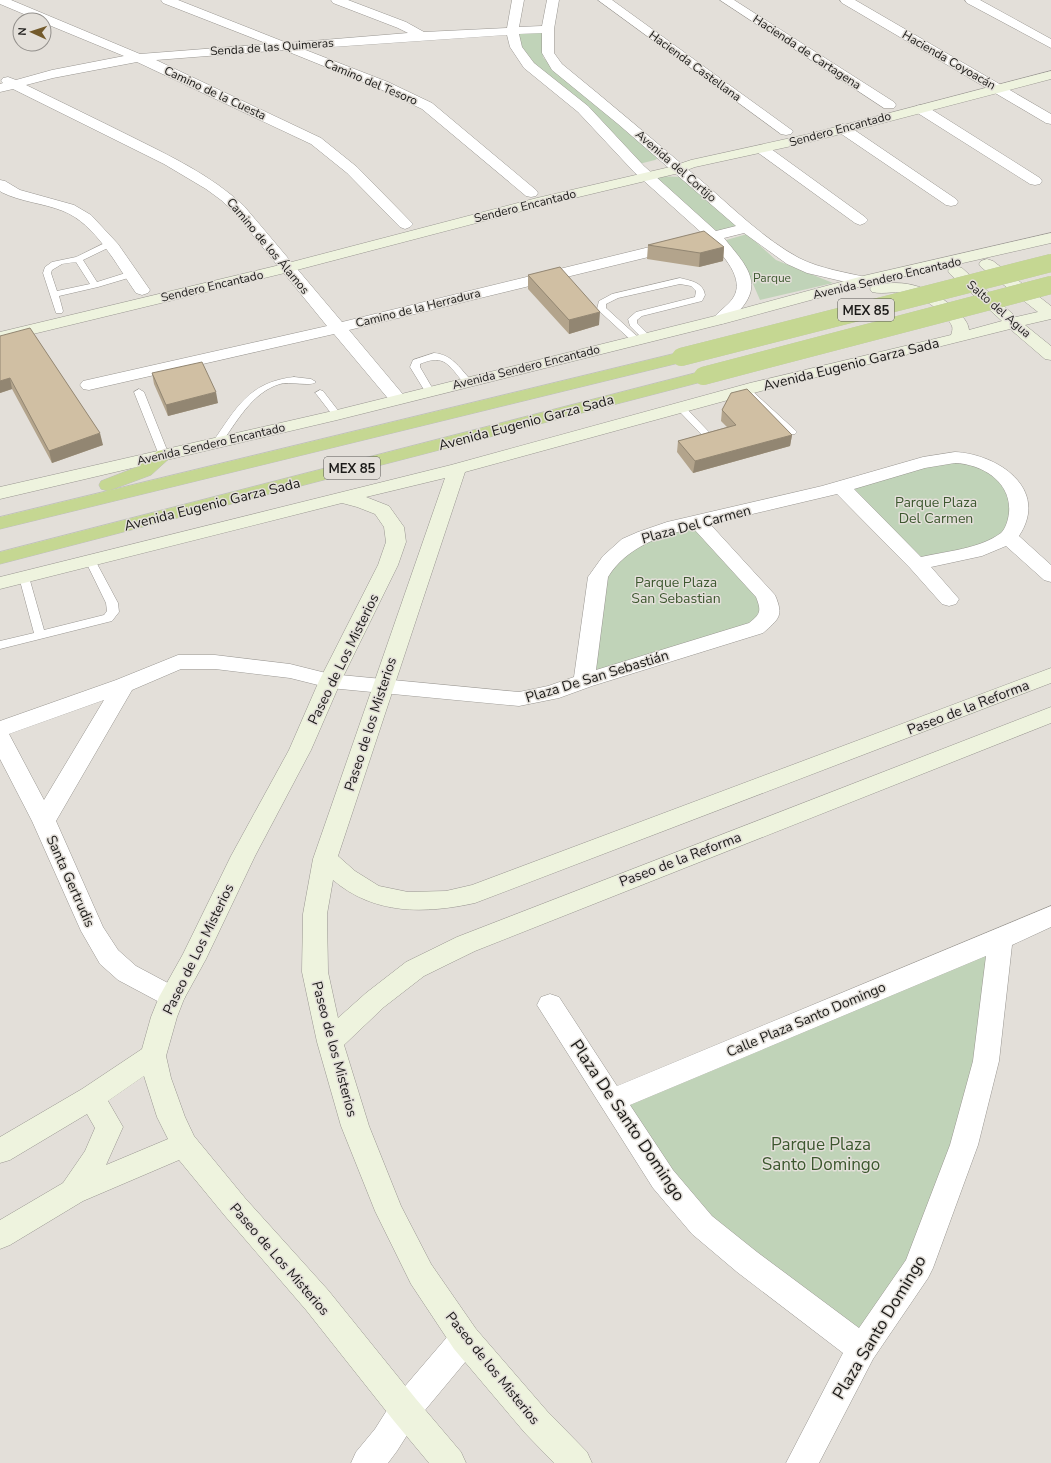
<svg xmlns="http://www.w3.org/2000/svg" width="1051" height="1463" viewBox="0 0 1051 1463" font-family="'Nunito Sans',sans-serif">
<rect width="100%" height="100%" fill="#e3dfd9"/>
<path fill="#c0d3b8" d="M 540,32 L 543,35 L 543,57 L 551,66 L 660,157 L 655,160 L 639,164 L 544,74 L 520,49 L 516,34 Z
M 654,176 L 683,177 L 737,226 L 714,232 Z
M 747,234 L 776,260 L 833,283 L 760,300 L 750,277 L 723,241 Z
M 966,458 L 1014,487 L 1008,537 L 917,564 L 841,487 Z
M 697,521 L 765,595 L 768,618 L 584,681 L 598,577 L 618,550 Z
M 1000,939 L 964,1145 L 862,1349 L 747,1262 L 612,1100 Z"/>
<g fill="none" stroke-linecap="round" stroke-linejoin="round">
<defs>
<path id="lane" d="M 109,241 L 113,244 L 112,246 L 83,260 L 97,282 L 132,271 L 136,274 L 135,276 L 98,287 L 59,296 L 63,311 L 62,313 L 56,313 L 43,273 L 45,267 L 52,262 L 76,257 ZM 76,262 L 90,284 L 57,291 L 51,273 L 52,270 L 62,264 Z
M 680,278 C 691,281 703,282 705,295 L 702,301 L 642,316 L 637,320 L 637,323 L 652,338 L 650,340 L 644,340 L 630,326 L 628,319 L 636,312 L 695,297 L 696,291 L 691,286 L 680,284 L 618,298 L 606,304 L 606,308 L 639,338 L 641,340 L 639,342 L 633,342 L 597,309 L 599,301 L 612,294 Z
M 434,353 C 451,354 459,367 470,379 L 472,381 L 470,383 L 464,383 C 449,366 445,353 420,364 L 420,367 L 434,391 L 432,393 L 426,393 L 410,367 L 413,360 Z
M 294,377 L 311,379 L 316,382 C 311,387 289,381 280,384 C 252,392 236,423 220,445 L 214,445 L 212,443 C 236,409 248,382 294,377 Z
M 747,388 L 750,389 L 795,430 L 797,432 L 795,434 L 789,434 L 744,393 L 742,391 L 744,389 Z
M 139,389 L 144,392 L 169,455 L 168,457 L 160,457 L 159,455 L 134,392 Z
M 320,390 L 323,391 L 340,413 L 342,415 L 340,417 L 334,417 L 317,395 L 315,393 Z
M 681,405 L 684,406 L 708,431 L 710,433 L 708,435 L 702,435 L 678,410 L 676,408 L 678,406 Z
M 90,557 L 95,560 L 118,603 L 119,612 L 112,621 L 0,649 L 0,641 L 34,633 L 19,577 L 20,575 L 28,575 L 29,577 L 44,630 L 104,615 L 107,611 L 106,603 L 85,560 Z"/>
<path id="street" d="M 0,0 L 11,0 L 140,54 L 268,44 L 163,3 L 161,0 L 178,0 L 287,43 L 408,33 L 398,28 L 333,3 L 331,0 L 348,0 L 406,22 L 424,32 L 507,28 L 512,0 L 524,0 L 519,27 L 542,26 L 547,0 L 559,0 L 554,29 L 554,53 L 562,64 C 610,103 657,143 704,183 C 734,209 764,239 799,258 C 821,269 845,272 869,278 L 871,281 L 869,284 L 863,286 L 807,273 L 787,264 L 744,233 L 724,238 C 746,265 767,285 735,315 C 728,321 724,326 714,323 L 712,320 C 718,311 728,306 733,298 C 746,279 722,254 710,242 L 349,330 L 406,398 L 403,402 L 397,403 L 391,402 L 334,334 L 89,390 L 83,389 L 80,385 L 83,381 L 327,326 L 234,212 L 221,200 L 206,189 L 164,164 L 13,89 L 0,92 L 0,84 L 3,83 L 1,81 L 3,78 L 8,77 L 16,80 L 52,70 L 124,56 L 44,23 L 44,20 L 38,20 L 0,4 ZM 542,33 L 542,53 L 552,70 L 618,124 L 736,226 L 716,231 L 644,166 L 588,106 L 534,63 L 522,47 L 519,34 ZM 507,35 L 510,47 L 524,68 L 578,112 L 634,172 L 703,234 L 342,322 L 244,206 C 211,175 170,156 130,136 C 96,119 61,102 26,85 L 53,78 L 137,62 L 311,144 L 347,173 L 400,227 L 405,229 L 410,227 L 413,224 L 410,221 L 357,167 L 321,138 L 156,60 L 284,50 L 378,88 L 422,109 L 526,196 L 531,197 L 536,196 L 538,193 L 536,190 L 432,103 L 388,82 L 303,49 Z
M 598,0 L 612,0 L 793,131 L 791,134 L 786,135 L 781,134 Z
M 720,0 L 734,0 L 894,102 L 896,105 L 894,108 L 884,108 Z
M 840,0 L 855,0 L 1051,114 L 1051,124 L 1046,123 L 842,3 Z
M 965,0 L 980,0 L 1051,39 L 1051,48 L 967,3 Z
M 921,105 L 926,106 L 1040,178 L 1042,181 L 1040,184 L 1035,185 L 1030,184 L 916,112 L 914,109 L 916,106 Z
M 842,124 L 847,125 L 956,199 L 958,202 L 956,205 L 951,206 L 946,205 L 837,131 L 835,128 L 837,125 Z
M 762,145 L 767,146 L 865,217 L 868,220 L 865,223 L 860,225 L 855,223 L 757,152 L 755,149 L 757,146 Z
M 0,180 L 5,181 L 20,190 L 74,205 L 91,215 L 118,244 L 150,290 L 148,293 L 142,295 L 136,293 C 117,266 96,224 63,211 C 43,203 21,202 1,192 L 0,191 Z
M 955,452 C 998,454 1050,489 1019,536 L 1051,565 L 1051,582 L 1044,580 L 1006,546 L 982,556 L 931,567 L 959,599 L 956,604 L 949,606 L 942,604 L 910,568 L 837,494 L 710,524 L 775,595 C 784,616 779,619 763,633 L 592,686 L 559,698 L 519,706 L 330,688 L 290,678 L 215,669 L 181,669 L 132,690 L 56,821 L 103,927 L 118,950 L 136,966 L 181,990 L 185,997 L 181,1004 L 172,1008 L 163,1004 L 118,980 L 100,964 L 81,931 L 32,821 L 0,759 L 0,721 L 116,680 L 178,655 L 215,655 L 290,664 L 330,674 L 519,692 L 548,686 L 574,677 L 588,577 L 603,556 L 622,539 L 638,532 L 667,522 L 822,486 L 923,457 ZM 955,463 C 982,464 1012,482 1009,513 C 1008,520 1006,528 1001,533 C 979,549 947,551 921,557 L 854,489 L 925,468 ZM 693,528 L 756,597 C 762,612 760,614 749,623 L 596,670 L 608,577 C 627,547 659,536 693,528 ZM 104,700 L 44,800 L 9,734 Z
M 1051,906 L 1051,927 L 1012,945 L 999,1061 L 978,1145 L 933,1268 L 928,1278 L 873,1359 L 819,1463 L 786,1463 L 843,1353 L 737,1272 L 692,1234 L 653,1188 L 537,1005 L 541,997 L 550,994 L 559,997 L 617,1086 ZM 986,956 L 973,1061 L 950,1145 L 906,1260 L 859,1328 L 757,1252 L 712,1216 L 673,1170 L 630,1105 Z
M 465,1324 L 476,1329 L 480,1339 L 476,1349 L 416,1421 L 397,1451 L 388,1463 L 351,1463 L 356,1452 L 375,1429 L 394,1399 L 454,1329 Z"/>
<path id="secondary" d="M 1051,71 L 1051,79 L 810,142 L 695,167 L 679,173 L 545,205 L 293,271 L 0,342 L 0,332 L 284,264 L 537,198 L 670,167 L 691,160 L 809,134 Z
M 1051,233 L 1051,243 L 866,285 L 726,323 L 337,420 L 0,499 L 0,487 L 337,410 L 715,316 L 863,276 Z
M 987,259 L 993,261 L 1051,306 L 1051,319 L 1025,325 L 1051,346 L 1051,360 L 1045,359 L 1010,329 L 761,391 L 465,472 L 338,856 L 355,871 L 379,886 L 408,892 L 446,891 L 472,885 L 1051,668 L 1051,683 L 475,903 C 425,914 374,915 333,880 L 327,914 L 328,972 L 338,1018 L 366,993 L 406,962 L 457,937 L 1051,707 L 1051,723 L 475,951 L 424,976 L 384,1007 L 344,1045 L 369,1126 L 401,1206 L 431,1264 L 476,1329 L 547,1411 L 587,1452 L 592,1463 L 554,1463 L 525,1433 L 454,1349 L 411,1284 L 375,1211 L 341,1126 L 317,1042 L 302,972 L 303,914 L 313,859 L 445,478 L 366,497 L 389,506 L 404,527 L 406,542 L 398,565 L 341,681 L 311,750 L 255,856 L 206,959 L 184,999 L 177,1017 L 166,1056 L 171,1078 L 185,1117 L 194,1136 L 245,1198 L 328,1290 L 416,1399 L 461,1452 L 466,1463 L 429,1463 L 394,1421 L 306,1310 L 225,1216 L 179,1160 L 83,1201 L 10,1245 L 0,1249 L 0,1220 L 63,1183 L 85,1151 L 95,1128 L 87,1114 L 10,1160 L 0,1163 L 0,1137 L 82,1089 L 142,1049 L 151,1017 L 159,997 L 183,954 L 231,856 L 289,750 L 319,681 L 378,565 L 386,542 L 384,527 L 375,514 L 357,507 L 342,503 L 0,589 L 0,577 L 451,465 L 750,383 L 951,335 C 952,332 953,329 952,326 C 947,314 922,297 910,293 C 897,290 885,295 872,292 L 870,289 L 872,286 C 905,277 934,288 958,312 C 963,317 968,322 969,330 L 1002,321 L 950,274 L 948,271 L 950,268 L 956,266 L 962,268 L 1016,317 L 1038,312 L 981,267 L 979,264 L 981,261 ZM 144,1076 L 157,1117 L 168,1139 L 106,1165 L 123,1127 L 108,1101 Z"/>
<path id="highway" d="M 681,352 L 687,353 L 689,357 L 687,361 L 0,529 L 0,517 Z
M 703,371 L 709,372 L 712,376 L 709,380 L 0,564 L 0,552 Z
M 164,450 L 170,451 L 173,455 L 151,475 L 108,491 L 101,489 L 99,485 L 101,481 L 137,467 L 158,451 Z"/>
</defs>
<use href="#lane" stroke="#999691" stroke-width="1"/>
<use href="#street" stroke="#999691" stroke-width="1"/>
<use href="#secondary" stroke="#999691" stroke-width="1"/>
<use href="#highway" stroke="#bfbfbe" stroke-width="1"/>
<use href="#lane" fill="#fff" fill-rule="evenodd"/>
<use href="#street" fill="#fff" fill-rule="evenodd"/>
<use href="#secondary" fill="#eef3de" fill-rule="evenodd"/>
<use href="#highway" fill="#c5d792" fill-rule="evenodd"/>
<defs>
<path id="highway-bridge" d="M 681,357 L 1051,263
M 703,376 L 1051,285"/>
</defs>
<use href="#highway-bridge" stroke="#bfbfbe" stroke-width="18" stroke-linecap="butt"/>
<use href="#highway-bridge" stroke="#c5d792" stroke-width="18"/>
</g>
<path fill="#b3a48c" d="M 648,245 L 724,247 L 723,261 L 699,267 L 647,259 Z
M 528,275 L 599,325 L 569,334 L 528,289 Z
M 0,336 L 103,445 L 52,463 L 12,389 L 0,393 Z
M 152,373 L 218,403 L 168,416 L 154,384 Z
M 722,410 L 792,435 L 790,446 L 693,473 L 677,452 L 678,441 L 727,427 L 721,421 Z"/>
<path fill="#928672" d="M 724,247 L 723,261 L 699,267 L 700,253 Z
M 600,312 L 599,325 L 569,334 L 569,320 Z
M 10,378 L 12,389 L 0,393 L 0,381 Z
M 216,392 L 218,403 L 168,416 L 166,405 Z
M 100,433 L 103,445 L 52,463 L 49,451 Z
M 792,435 L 790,446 L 693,473 L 695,461 Z"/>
<path fill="#d0bfa3" stroke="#928672" d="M 704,231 L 724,247 L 700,253 L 648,245 Z
M 560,267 L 600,312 L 569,320 L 528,275 Z
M 30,328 L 100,433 L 49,451 L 10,378 L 0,381 L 0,336 Z
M 202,362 L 216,392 L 166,405 L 152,373 Z
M 747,389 L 792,435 L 695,461 L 678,441 L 736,425 L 722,410 L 731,393 Z"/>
<g text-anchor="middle" stroke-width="3" stroke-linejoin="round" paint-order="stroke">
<g font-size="12" fill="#1b1a18" stroke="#e3dfd9">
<text transform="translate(272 47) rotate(-4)" y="4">Senda de las Quimeras</text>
<text transform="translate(807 52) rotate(33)" y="4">Hacienda de Cartagena</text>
<text transform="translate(949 60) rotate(30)" y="4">Hacienda Coyoacán</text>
<text transform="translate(695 66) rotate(36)" y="4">Hacienda Castellana</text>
<text transform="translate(371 82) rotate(23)" y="4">Camino del Tesoro</text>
<text transform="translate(215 93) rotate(25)" y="4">Camino de la Cuesta</text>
<text transform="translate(840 129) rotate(-15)" y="4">Sendero Encantado</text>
<text transform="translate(676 166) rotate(41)" y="4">Avenida del Cortijo</text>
<text transform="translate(525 206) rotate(-14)" y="4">Sendero Encantado</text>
<text transform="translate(268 246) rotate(50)" y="4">Camino de los Álamos</text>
<text transform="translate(887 278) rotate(-13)" y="4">Avenida Sendero Encantado</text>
<text transform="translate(212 286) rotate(-13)" y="4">Sendero Encantado</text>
<text transform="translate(418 308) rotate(-14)" y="4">Camino de la Herradura</text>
<text transform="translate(999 309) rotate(41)" y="4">Salto del Agua</text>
<text transform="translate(526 367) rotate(-14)" y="4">Avenida Sendero Encantado</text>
<text transform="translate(211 444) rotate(-13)" y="4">Avenida Sendero Encantado</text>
</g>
<g font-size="12" fill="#3c572e" stroke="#e3dfd9">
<text x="772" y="282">Parque</text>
</g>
<g fill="#e3dfd9" stroke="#575552" stroke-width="1">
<rect x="838" y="299" width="56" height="22" rx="3"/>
<rect x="324" y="457" width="56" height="22" rx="3"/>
</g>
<g font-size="13" font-weight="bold" fill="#1b1a18">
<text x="866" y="315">MEX 85</text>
<text x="352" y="473">MEX 85</text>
</g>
<g font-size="14" fill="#1b1a18" stroke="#e3dfd9">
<text transform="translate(851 364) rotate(-14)" y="5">Avenida Eugenio Garza Sada</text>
<text transform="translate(526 422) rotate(-15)" y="5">Avenida Eugenio Garza Sada</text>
<text transform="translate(212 504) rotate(-14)" y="5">Avenida Eugenio Garza Sada</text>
<text transform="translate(696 524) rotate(-15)" y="5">Plaza Del Carmen</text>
<text transform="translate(343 659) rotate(-64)" y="5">Paseo de Los Misterios</text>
<text transform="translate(597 676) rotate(-17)" y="5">Plaza De San Sebastián</text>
<text transform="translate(968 707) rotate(-21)" y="5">Paseo de la Reforma</text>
<text transform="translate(370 724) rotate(-72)" y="5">Paseo de los Misterios</text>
<text transform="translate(680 859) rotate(-21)" y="5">Paseo de la Reforma</text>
<text transform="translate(71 881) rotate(66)" y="5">Santa Gertrudis</text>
<text transform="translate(198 949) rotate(-64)" y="5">Paseo de Los Misterios</text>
<text transform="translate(806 1019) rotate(-23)" y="5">Calle Plaza Santo Domingo</text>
<text transform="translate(335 1049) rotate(75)" y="5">Paseo de los Misterios</text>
<text transform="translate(280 1259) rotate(49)" y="5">Paseo de Los Misterios</text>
<text transform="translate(493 1368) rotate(51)" y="5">Paseo de los Misterios</text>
</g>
<g font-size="14" fill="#3c572e" stroke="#e3dfd9">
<text x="936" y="507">Parque Plaza<tspan x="936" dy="16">Del Carmen</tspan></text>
<text x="676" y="587">Parque Plaza<tspan x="676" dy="16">San Sebastian</tspan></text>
</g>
<g font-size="17" fill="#1b1a18" stroke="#e3dfd9">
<text transform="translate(628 1120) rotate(56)" y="6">Plaza De Santo Domingo</text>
<text transform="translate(879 1327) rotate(-59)" y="6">Plaza Santo Domingo</text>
</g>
<g font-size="17" fill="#3c572e" stroke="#e3dfd9">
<text x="821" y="1150">Parque Plaza<tspan x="821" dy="20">Santo Domingo</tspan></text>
</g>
</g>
<g transform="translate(32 32) rotate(273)"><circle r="19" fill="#e3dfd9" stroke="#93908c"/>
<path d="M0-3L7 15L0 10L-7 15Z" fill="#735a2b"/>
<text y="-6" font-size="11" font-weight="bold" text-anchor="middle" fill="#1b1a18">N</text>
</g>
</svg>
